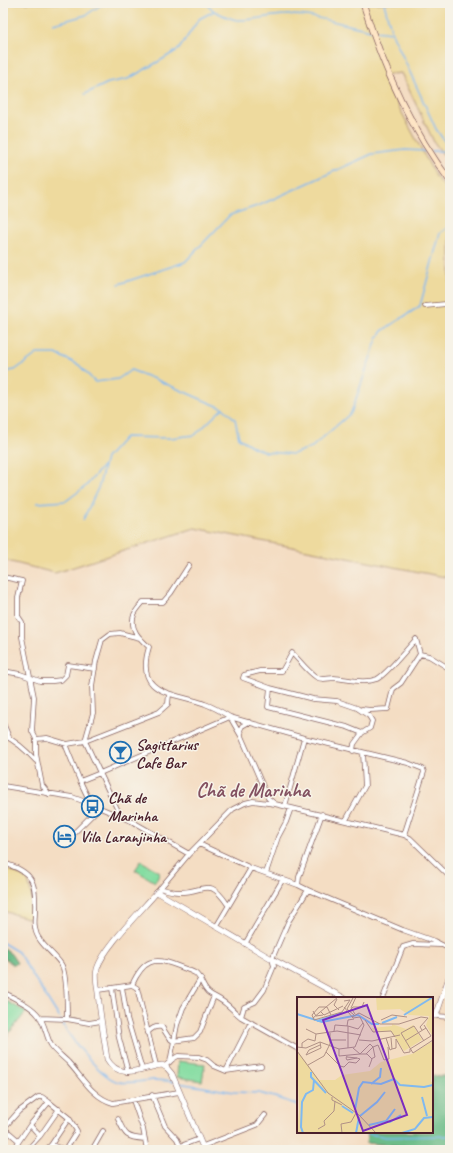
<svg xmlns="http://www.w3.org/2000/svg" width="453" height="1153" viewBox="0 0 453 1153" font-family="Caveat,sans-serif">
<rect width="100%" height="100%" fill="#f7f3e8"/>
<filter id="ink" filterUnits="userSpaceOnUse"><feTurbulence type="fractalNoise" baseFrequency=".025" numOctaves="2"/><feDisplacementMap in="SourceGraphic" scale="8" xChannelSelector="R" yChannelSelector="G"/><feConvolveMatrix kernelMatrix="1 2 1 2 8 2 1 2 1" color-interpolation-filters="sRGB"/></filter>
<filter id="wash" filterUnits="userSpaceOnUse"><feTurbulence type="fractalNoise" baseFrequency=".012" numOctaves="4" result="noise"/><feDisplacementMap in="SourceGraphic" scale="16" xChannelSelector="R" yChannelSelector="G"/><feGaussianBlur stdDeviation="0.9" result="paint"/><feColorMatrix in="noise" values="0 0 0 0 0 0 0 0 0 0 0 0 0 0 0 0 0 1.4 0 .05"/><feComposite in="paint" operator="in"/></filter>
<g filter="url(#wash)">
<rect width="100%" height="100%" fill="#f4ddc3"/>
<path fill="#85dda2" stroke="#687e66" d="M 141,861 L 160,872 L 155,882 L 135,870 Z
M 3,999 L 26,1012 L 5,1038 L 3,1036 Z
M 178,1061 L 205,1064 L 202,1081 L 177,1077 Z"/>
<path fill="#6cbc88" stroke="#5b6e5a" d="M 3,948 L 11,954 L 17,963 L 14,965 L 3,957 Z
M 432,1076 L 450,1076 L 450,1147 L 440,1146 L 414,1147 L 366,1143 L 368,1132 L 432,1132 Z"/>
<path fill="#eeda9e" stroke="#9c7c64" d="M 3,3 L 450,3 L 450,164 L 434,142 L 401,73 L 382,75 L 436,177 L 450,194 L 450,578 L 195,528 L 55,573 L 3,560 Z
M 3,868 L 14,872 L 28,880 L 32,898 L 31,919 L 3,911 Z"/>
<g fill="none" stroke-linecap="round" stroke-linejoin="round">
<path stroke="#7fb9f0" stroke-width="1.5" d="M 203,3 L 208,5 L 214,11
M 384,3 L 392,33 L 436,129 L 450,149
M 53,24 L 86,15 L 101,5 L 112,3
M 375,31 L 392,33
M 85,94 L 108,83 L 128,79 L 163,59 L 179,49 L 199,19 L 214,11 C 221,14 229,19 237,20 C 254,21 269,15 286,15 C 314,14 343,25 371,30
M 432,151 L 450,151
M 119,284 L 185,262 L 230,215 L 260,205 L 372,154 L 405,150 L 426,151
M 3,372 L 15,370 L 37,354 L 56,354 L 79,365 L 95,382 L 118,379 L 131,370 L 157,380 L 210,403 L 223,408 L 235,419 L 239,438 L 255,448 L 266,452 L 293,454 L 312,447 L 351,413 L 377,339 L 382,331 L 420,306 L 440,233 L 450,226
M 37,503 L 66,501 L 86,486 L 103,466
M 83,520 L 99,486 L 106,458 L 125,437 L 170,438 L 195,435 L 223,408
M 3,943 L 18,952 L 59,1017
M 61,1020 C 67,1035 102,1079 119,1082 C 130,1084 141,1081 153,1080 C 160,1080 167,1081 174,1082
M 178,1083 L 234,1092 L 259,1093 L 278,1098 L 298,1105
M 359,1132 L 386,1137 L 450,1136
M 299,1150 L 311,1150"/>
</g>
</g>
<g filter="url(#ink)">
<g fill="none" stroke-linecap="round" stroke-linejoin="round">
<defs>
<path id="minor" d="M 425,306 L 446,304 L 450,301
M 189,565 L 171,593 L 163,602 L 143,602 C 140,606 135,611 134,615 C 129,629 140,639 149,647 C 134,696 173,692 205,704 C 214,707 222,712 230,717
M 3,577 L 22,581 L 18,598 L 18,616 L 22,622 L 22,637 L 34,697 L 32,731 L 36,739 L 47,738 L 67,744 L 85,741 L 93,713 L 92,686 L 96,661 L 102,640 L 110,634 L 120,633 L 140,638
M 420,654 L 429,656 L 450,669
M 3,671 L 20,674 L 40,681 L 53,681 L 61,680 L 66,675 L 68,665 L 95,669
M 270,688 L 243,678 L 244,675 L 260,671 L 282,671 L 292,653 C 300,661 307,671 316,677 C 322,681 328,678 334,678 C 348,679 364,684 377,679 C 386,675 408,648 416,639 L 420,654
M 169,694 L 168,704 L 159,712 L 85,741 L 100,773 L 230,717
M 362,709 L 370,710 L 388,709 L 393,689 L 401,683 L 420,654
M 3,723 L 9,737
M 241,734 L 240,730 L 242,726 L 249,722
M 3,735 C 16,741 27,751 36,761
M 36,739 L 36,754 L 42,785 L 49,794
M 65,744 L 80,781
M 353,751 L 354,744 L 362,733 L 370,728 L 372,721 L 369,716 L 357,708 L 337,701 L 313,699 L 270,688 L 268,707 L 347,727 L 362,733
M 3,786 L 72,797 L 91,804 L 133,822 L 189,854
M 91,804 L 80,781 L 100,773 L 121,817
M 275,804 L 268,798 L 241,736 L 230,717 L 304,738 L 408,763 L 423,769 L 424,772 L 404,835
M 285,806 L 304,738
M 346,820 L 365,786 L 363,753
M 67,840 L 99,808
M 199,844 L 251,868 L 298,885
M 3,863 C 34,872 36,882 35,912 C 35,917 34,923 35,928 C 37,943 53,952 61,964 C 67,972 67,1007 67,1019
M 266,873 L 278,837 L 286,822 L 291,808
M 160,888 C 166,890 173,892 179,892 C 205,893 208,875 228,905
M 308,890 L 403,930 L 434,941 L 450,949
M 157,892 L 189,854 L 233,809 L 245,803 L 253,801 L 275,804 L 404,835 L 410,838 L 450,877
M 216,927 L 251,868
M 245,944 L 283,879
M 132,985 C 143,960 154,956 178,966 C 183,968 190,970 195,973 C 202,978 202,988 209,993 C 213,996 218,998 222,1001 C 229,1005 234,1012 241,1017
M 122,987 L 127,1018 L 142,1069
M 112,988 L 119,1038 L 128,1072
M 98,990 L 132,985 L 137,988 L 156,1065
M 3,992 C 15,999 31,1005 39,1016 C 45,1024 46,1036 51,1045 C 56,1052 62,1056 68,1062 C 82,1077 93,1098 113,1103 L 179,1092
M 383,998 L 403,947 L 413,944 L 440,945
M 436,1016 L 450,1017
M 40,1018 L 67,1019 L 89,1023 L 101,1021
M 147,1033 C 152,1028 155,1026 162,1027 L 169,1038 L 173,1041 L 194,1038 L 200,1032 L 214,996
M 298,1049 L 241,1017 L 244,1007 L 255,1002 L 264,990 L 274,966 L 272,959 L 288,922 L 308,890 L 298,885 L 299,877 L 322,814
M 170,1062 L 177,1025 L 183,1008 L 201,978
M 165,1066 L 173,1059 L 178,1056 L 199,1057 L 207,1060 L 214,1066 L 226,1071 L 251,1022
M 226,1071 L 261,1066
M 152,1095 L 165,1126 L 177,1139 L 182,1150
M 133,1100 L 143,1129 L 147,1150
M 59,1109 L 40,1136 L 30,1125 L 49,1102 L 69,1118
M 118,1119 C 125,1135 126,1138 145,1139
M 4,1128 L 19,1141 L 30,1125
M 3,1129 L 19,1111 L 38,1097 L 42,1097 L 49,1102
M 51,1145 L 69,1118 L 77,1131 L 65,1150
M 203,1146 L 257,1125 L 265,1115
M 14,1150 L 19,1141
M 27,1150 L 40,1136
M 46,1150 L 51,1145 L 66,1150
M 92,1150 L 103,1131
M 170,1150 L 199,1139"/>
<path id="tertiary" d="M 432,1016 L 436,1016 L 450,974
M 204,1150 L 172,1074 L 167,1068 L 162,1065 C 143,1067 120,1082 107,1059 C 104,1037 100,1015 98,993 C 97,985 95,976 97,969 C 103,948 142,910 157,892 L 272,959 L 344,998"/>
<path id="secondary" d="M 363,3 C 382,65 411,129 450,181"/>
</defs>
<use href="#minor" stroke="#866260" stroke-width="5.5"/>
<use href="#tertiary" stroke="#866260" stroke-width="6"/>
<use href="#secondary" stroke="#866260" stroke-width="7"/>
<use href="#minor" stroke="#fff" stroke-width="4"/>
<use href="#tertiary" stroke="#fff" stroke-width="5"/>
<use href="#secondary" stroke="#fee5c5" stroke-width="5.5"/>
</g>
</g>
<defs>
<symbol id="bar-ring" viewBox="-11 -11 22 22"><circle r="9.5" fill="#f7f3e8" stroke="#1f6fb2" stroke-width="1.5"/><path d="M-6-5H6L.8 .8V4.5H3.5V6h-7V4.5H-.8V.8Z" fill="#1f6fb2"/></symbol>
<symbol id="bus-ring" viewBox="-11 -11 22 22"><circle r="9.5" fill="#f7f3e8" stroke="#1f6fb2" stroke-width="1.5"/><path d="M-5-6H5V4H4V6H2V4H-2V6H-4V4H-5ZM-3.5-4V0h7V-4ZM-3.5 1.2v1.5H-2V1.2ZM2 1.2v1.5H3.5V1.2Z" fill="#1f6fb2"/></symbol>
<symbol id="hotel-ring" viewBox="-11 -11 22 22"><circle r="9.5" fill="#f7f3e8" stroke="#1f6fb2" stroke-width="1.5"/><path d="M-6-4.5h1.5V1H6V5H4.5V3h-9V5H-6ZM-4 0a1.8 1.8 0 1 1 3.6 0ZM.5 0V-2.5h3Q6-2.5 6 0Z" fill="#1f6fb2"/></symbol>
</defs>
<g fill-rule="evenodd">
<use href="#bar-ring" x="108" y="740" width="25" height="25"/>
<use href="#bus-ring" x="80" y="794" width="25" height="25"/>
<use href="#hotel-ring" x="52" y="824" width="25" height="25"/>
</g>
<g text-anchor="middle" stroke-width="3" stroke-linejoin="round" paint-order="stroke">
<g font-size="16" font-weight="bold" fill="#4a1f2b" stroke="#f7f3e8" text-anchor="start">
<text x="136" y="750">Sagittarius<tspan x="136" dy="18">Cafe Bar</tspan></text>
<text x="108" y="803">Chã de<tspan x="108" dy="18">Marinha</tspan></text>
<text x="80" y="842">Vila Laranjinha</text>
</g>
<g font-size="20" font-weight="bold" fill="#835161" stroke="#f7f3e8">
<text x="253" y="797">Chã de Marinha</text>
</g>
</g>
<g transform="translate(297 997)">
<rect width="136" height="136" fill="#f4ddc3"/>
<path d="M 79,0 L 136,0 L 136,40 L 129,28 L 132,19 L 112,18 L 103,12 L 80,13 ZM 95,27 L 109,32 L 116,28 L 125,43 L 107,54 L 94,34 L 76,35 L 75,31 L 95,29 ZM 136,44 L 134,84 L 136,87 L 136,136 L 0,136 L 2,113 L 0,53 L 22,83 L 38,83 L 45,78 L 73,74 L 84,65 L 115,57 Z" fill="#eeda9e"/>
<path fill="none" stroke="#7fb9f0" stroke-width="2" d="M 0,17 L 25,25 L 61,18 L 75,27 L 82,27M 107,18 L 136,0M 20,24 L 45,16M 85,26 L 100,20M 14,75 L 14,80 L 29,96M 74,87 L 83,80 L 84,71M 125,100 L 130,119M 45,109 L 56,116M 58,113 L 62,91 L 66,85 L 84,87 L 97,82 L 103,88 L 127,90 L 136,88M 63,119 L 80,105 L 88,95M 89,124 L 93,125 L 104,118M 72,128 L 89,124 L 98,112M 6,136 L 4,130 L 5,105 L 9,97 L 16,93 L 17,83M 59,136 L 62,120M 105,136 L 118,132 L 127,121 L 136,120"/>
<path fill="none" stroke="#b09186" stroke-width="1" d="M 56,1 L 50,12 L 57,18M 40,2 L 37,8 L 42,13M 16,14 L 19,19 L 26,18M 24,15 L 27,18 L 46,9M 51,16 L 56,10 L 65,10 L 67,5M 58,17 L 54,11 L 59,0M 55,20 L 62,16 L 83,27 L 102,27 L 124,20 L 131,21 L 123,30 L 125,33M 16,21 L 41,0M 17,23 L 45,15 L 53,3 L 47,4M 17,23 L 15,18 L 22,10 L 30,10 L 34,18M 68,23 L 76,35 L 94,34 L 98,40M 84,23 L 95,18 L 110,20M 50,29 L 51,23 L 57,22M 51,29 L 61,32 L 66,26M 9,32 L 19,37 L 40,34 L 64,38M 37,34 L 38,28 L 51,29 L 51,51M 104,36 L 116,56 L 136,43M 104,36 L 117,29 L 127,44M 89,41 L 93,53 L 95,52 L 94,41M 99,42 L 107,56 L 113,55 L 113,52 L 134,39 L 127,28M 33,43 L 49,43M 62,43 L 75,44 L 103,38M 108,44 L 129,31M 23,45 L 24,51 L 9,58 L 12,53 L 23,48M 0,50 L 9,51 L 23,45 L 42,52 L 58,50 L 67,28 L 63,20 L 56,21 L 47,10M 5,51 L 5,46 L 11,42 L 18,44 L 19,37M 42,52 L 42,59 L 63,57 L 56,51M 95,52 L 99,51 L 99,42M 0,54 L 31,96 L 62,118 L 79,136M 29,55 L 43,69 L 47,70M 63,57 L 73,47 L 76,50 L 69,57M 63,57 L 70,57 L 75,62 L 72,70M 50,60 L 60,61 L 50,63 L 49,61 L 50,59M 74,62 L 78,60 L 76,50 L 81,48 L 87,63 L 92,62 L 91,50M 11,68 L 27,59 L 33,47 L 33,36M 47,70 L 52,65 L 59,66 L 63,62 L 60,61M 35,100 L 35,103 L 45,108M 21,132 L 28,128 L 27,124 L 37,114 L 38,104M 45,136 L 44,127 L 54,125 L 59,116"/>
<path fill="#7b2cbf" fill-opacity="0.15" stroke="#7b2cbf" stroke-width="2" d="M 70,8 L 110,118 L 66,134 L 26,23 Z"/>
<rect width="136" height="136" fill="none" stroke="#4a1f2b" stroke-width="2"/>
</g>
<rect width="453" height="1153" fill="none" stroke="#f7f3e8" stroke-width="16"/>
</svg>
